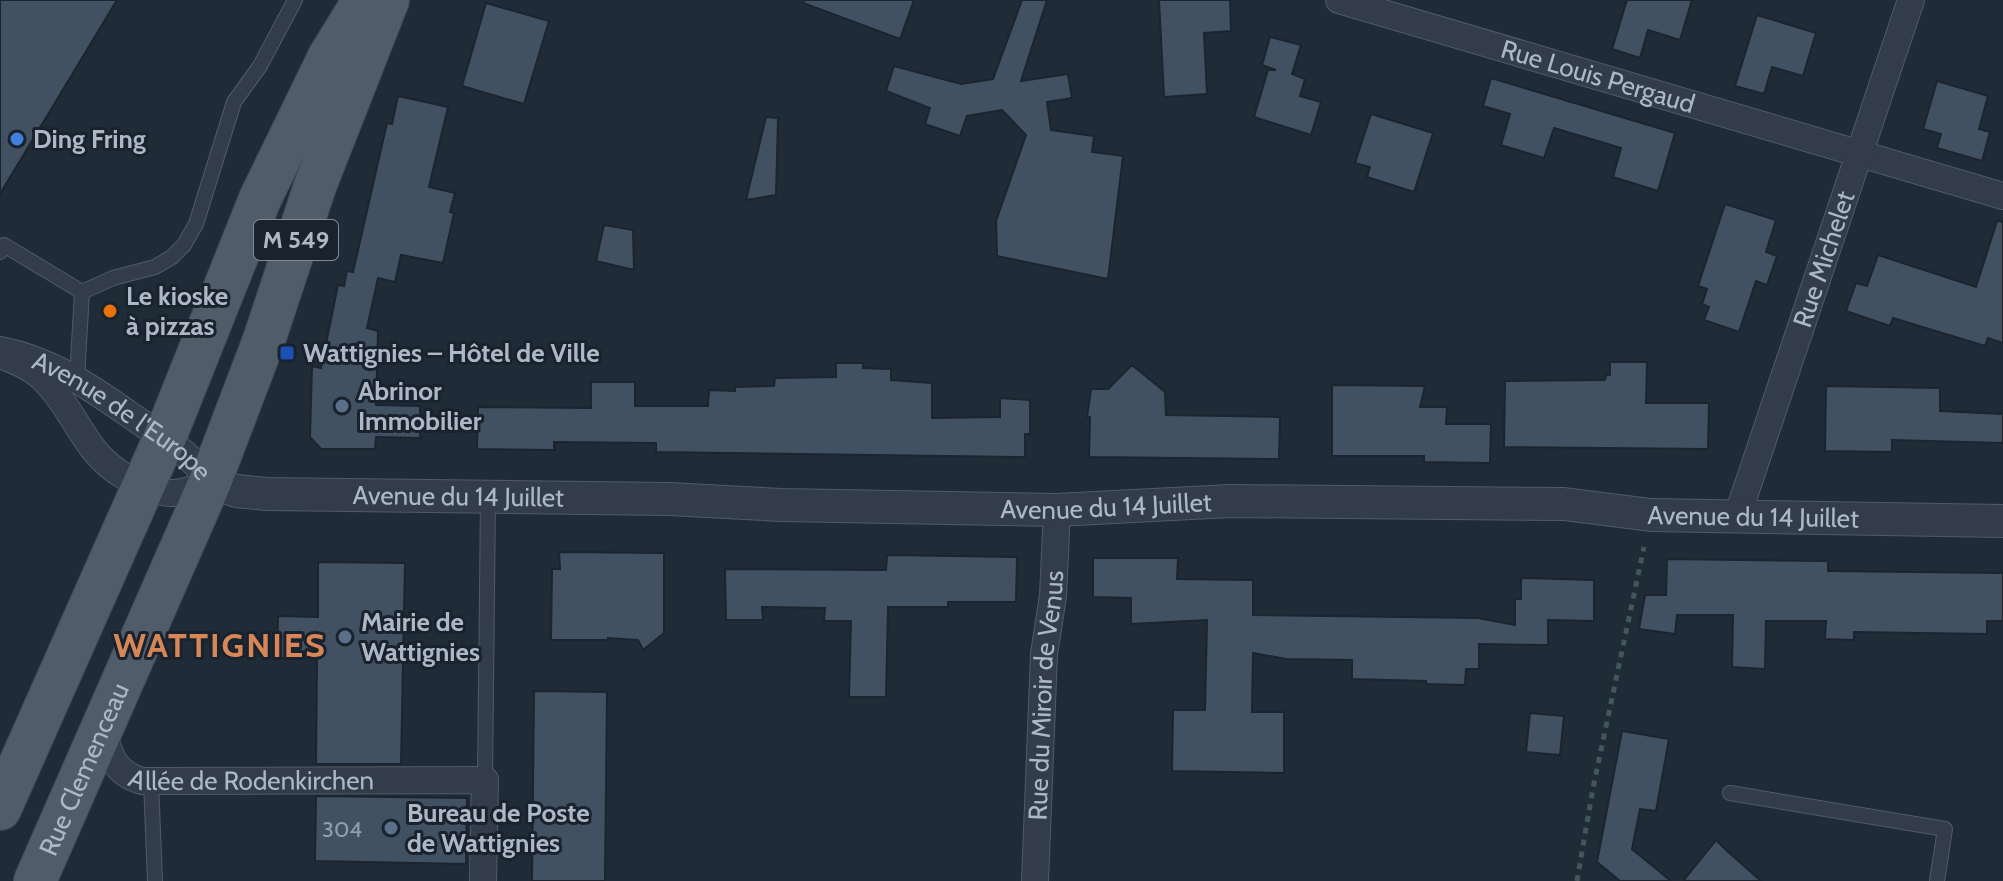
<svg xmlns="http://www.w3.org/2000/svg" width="2003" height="881" viewBox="0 0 2003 881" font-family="Cabin,sans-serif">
<rect width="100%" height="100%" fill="#1f2c38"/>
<path fill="#425161" stroke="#1b242f" stroke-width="2" d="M 0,0 L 117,0 L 0,194 Z
M 804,0 L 914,0 L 900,39 L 803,3 Z
M 1022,0 L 1047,0 L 1021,81 L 1068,74 L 1072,98 L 1047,102 L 1051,130 L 1094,136 L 1092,152 L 1123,156 L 1108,279 L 997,256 L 996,221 L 1026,135 L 1002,110 L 967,116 L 960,136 L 925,124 L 930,108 L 886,91 L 894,66 L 961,84 L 993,79 Z
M 1159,0 L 1230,0 L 1231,31 L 1204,33 L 1207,94 L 1164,97 Z
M 1627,0 L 1692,0 L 1680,40 L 1648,30 L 1640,58 L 1612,49 Z
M 486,3 L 549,21 L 524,104 L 462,86 Z
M 1757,15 L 1816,33 L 1803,76 L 1772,67 L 1764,94 L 1735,86 Z
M 1270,37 L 1301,45 L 1292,74 L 1305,79 L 1300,96 L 1321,102 L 1311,135 L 1254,117 L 1268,70 L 1276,70 L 1262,65 Z
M 1491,78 L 1675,133 L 1658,191 L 1613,177 L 1621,148 L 1554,128 L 1544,158 L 1501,145 L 1510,114 L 1483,106 Z
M 1937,81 L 1988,96 L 1979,129 L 1990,132 L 1982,161 L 1937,148 L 1941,134 L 1923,129 Z
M 398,96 L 448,107 L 429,187 L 455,193 L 450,212 L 454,213 L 443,263 L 401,255 L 395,282 L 378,278 L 367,328 L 378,331 L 376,405 L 420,406 L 420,438 L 376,437 L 375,449 L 321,449 L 310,437 L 312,366 L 321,368 L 338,285 L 344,286 L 347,271 L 353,272 L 387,123 L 392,124 Z
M 1371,114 L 1433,133 L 1414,192 L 1367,177 L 1370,167 L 1355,163 Z
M 766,117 L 778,118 L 776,195 L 746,200 Z
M 1725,204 L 1776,220 L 1766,252 L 1777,256 L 1767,285 L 1756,281 L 1739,332 L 1704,320 L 1709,307 L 1702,304 L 1707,289 L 1698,286 Z
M 1997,221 L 2003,222 L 2003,343 L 1988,338 L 1985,346 L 1893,318 L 1890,326 L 1846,311 L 1856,283 L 1867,286 L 1878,255 L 1976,287 Z
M 604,225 L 633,230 L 634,270 L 596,261 Z
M 1610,362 L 1647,362 L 1646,403 L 1709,403 L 1708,449 L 1504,447 L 1505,381 L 1605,380 L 1606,375 L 1610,375 Z
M 836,363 L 863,363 L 863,368 L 891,369 L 891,380 L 932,383 L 932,418 L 1000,417 L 1000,398 L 1030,400 L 1030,434 L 1025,434 L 1025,457 L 656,452 L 656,443 L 554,442 L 554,450 L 477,449 L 478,407 L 591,408 L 591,382 L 635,382 L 635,406 L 708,406 L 709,390 L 735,391 L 735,387 L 774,386 L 775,378 L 836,377 Z
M 1132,365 L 1165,392 L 1166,415 L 1280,417 L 1279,459 L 1089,457 L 1090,417 L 1087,417 L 1091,389 L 1108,389 Z
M 1332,385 L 1425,386 L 1420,407 L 1447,407 L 1446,424 L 1491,424 L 1490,463 L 1424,462 L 1424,456 L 1332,456 Z
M 1826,386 L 1940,388 L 1940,411 L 2003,414 L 2003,443 L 1892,440 L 1892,452 L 1825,451 Z
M 559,552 L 664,553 L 664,633 L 643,650 L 638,640 L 608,638 L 608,640 L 551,640 L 552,569 L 560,569 Z
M 887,555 L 1017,557 L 1016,602 L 948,602 L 948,607 L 888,607 L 886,697 L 849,697 L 851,621 L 824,621 L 825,608 L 762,607 L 763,620 L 726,620 L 725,569 L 886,570 Z
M 1093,558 L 1178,558 L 1177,579 L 1253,580 L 1253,615 L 1478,618 L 1515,625 L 1515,599 L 1521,599 L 1521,578 L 1594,580 L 1594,621 L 1548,620 L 1548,645 L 1479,644 L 1479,669 L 1466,669 L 1465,685 L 1426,684 L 1426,681 L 1352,679 L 1352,660 L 1286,659 L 1253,653 L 1252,712 L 1284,712 L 1284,773 L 1172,771 L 1173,710 L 1205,710 L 1207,620 L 1131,624 L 1131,598 L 1093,597 Z
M 1667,559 L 1828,561 L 1828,571 L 2003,573 L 2003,621 L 1987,621 L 1987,634 L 1854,632 L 1854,640 L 1825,639 L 1826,621 L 1766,621 L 1765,669 L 1732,667 L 1733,615 L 1677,615 L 1675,634 L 1639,629 L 1645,595 L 1666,595 Z
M 318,562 L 405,563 L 401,764 L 316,764 L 317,658 L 277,658 L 278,616 L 318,617 Z
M 534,691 L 607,692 L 605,881 L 532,881 Z
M 1530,713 L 1564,716 L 1560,755 L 1526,752 Z
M 1622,731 L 1669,739 L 1656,811 L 1640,809 L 1632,849 L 1671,881 L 1620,881 L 1597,862 Z
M 316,796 L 467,798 L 466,864 L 315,861 Z
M 1716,840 L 1726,850 L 1761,881 L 1683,881 Z"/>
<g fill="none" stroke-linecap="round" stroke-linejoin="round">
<defs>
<path id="service" d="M 0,252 L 4,245 L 82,292 L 113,278 L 155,267 L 172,257 L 184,245 L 196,224 L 234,102 L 260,66 L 295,0
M 77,378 L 82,292
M 485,780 L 488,497
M 151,782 L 155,881
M 1730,793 L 1945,829 L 1937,881"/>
<g id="minor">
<path id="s1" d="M 1339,0 L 2003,196"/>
<path id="s2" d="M 0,350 C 53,360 93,389 136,419 C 164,439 191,453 210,482 C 197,488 183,494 169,493 C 142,491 110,470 94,450 C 75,425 63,396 39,375 C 27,365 14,360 0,355"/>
<path id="s3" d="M 1737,517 L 1911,0"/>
<path id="s4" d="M 103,730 C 109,756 115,773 142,781 L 485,780 L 483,881"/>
<path id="s5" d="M 1035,881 L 1044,654 L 1053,596 L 1057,510"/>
</g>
<g id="tertiary">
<path id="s6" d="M 210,482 L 236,491 L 267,494 L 669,499 L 781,505 L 1057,510 L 1230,501 L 1564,504 L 1651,515 L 2003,521"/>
</g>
<g id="primary">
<path d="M 0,809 L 165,437 L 260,199 L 329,57 L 364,0"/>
<path id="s7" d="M 35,881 L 210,482 L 264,340 L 315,186 L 388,0"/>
</g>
</defs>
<use href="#service" stroke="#505b67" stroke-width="16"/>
<use href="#minor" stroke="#505b67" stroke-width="28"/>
<use href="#tertiary" stroke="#505b67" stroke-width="34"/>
<use href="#primary" stroke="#3f4955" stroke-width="44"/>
<path stroke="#415759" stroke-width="5" stroke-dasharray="6 6" stroke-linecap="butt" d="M 1577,881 L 1593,788 L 1644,547"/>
<use href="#service" stroke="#333d49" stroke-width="14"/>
<use href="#minor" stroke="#333d49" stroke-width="26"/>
<use href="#tertiary" stroke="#333d49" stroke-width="32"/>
<use href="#primary" stroke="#515c69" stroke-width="42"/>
</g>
<circle fill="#3f7fe0" stroke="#19222d" stroke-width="3" cx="17" cy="139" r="8"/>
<circle fill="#e8710a" stroke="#19222d" stroke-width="3" cx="110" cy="311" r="8"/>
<rect fill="#1a4fb4" stroke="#19222d" stroke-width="3" x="279" y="345" width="16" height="16" rx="4"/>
<g fill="#5c6f8a" stroke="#19222d" stroke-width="3">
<circle cx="342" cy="406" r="8"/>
<circle cx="345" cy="637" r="8"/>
<circle cx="391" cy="828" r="8"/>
</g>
<g text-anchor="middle" stroke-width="6" stroke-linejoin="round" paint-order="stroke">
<g font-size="22" fill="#929ead">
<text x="342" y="837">304</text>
</g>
<rect fill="#19222d" stroke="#818b98" stroke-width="2" x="254" y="220" width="84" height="40" rx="6"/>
<g font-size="24" font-weight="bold" fill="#adb8c6">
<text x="296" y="248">M 549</text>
</g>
<g font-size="26" fill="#adb8c6" stroke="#19222d">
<text dy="9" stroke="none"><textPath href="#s1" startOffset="270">Rue Louis Pergaud</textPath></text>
<text dy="9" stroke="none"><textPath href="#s3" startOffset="272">Rue Michelet</textPath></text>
<text dy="9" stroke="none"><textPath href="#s2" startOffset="140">Avenue de l'Europe</textPath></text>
<text dy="9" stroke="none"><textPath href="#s6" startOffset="250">Avenue du 14 Juillet</textPath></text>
<text dy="9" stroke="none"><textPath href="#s6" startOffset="898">Avenue du 14 Juillet</textPath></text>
<text dy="9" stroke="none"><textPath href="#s6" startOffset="1546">Avenue du 14 Juillet</textPath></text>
<text dy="9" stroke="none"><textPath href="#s5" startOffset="186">Rue du Miroir de Venus</textPath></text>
<text dy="9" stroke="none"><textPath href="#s7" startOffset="122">Rue Clemenceau</textPath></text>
<text dy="9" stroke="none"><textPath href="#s4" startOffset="178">Allée de Rodenkirchen</textPath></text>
</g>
<g font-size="26" font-weight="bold" fill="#adb8c6" stroke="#19222d" text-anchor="start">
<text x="33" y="148">Ding Fring</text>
<text x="126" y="305">Le kioske<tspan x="126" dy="30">à pizzas</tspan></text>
<text x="303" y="362">Wattignies – Hôtel de Ville</text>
<text x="358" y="400">Abrinor<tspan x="358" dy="30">Immobilier</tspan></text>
<text x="361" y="631">Mairie de<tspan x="361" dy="30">Wattignies</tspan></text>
<text x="407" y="822">Bureau de Poste<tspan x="407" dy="30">de Wattignies</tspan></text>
</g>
<g font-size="34" font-weight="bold" letter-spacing="2" fill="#d78757" stroke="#19222d">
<text x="220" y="657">WATTIGNIES</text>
</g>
</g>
</svg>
